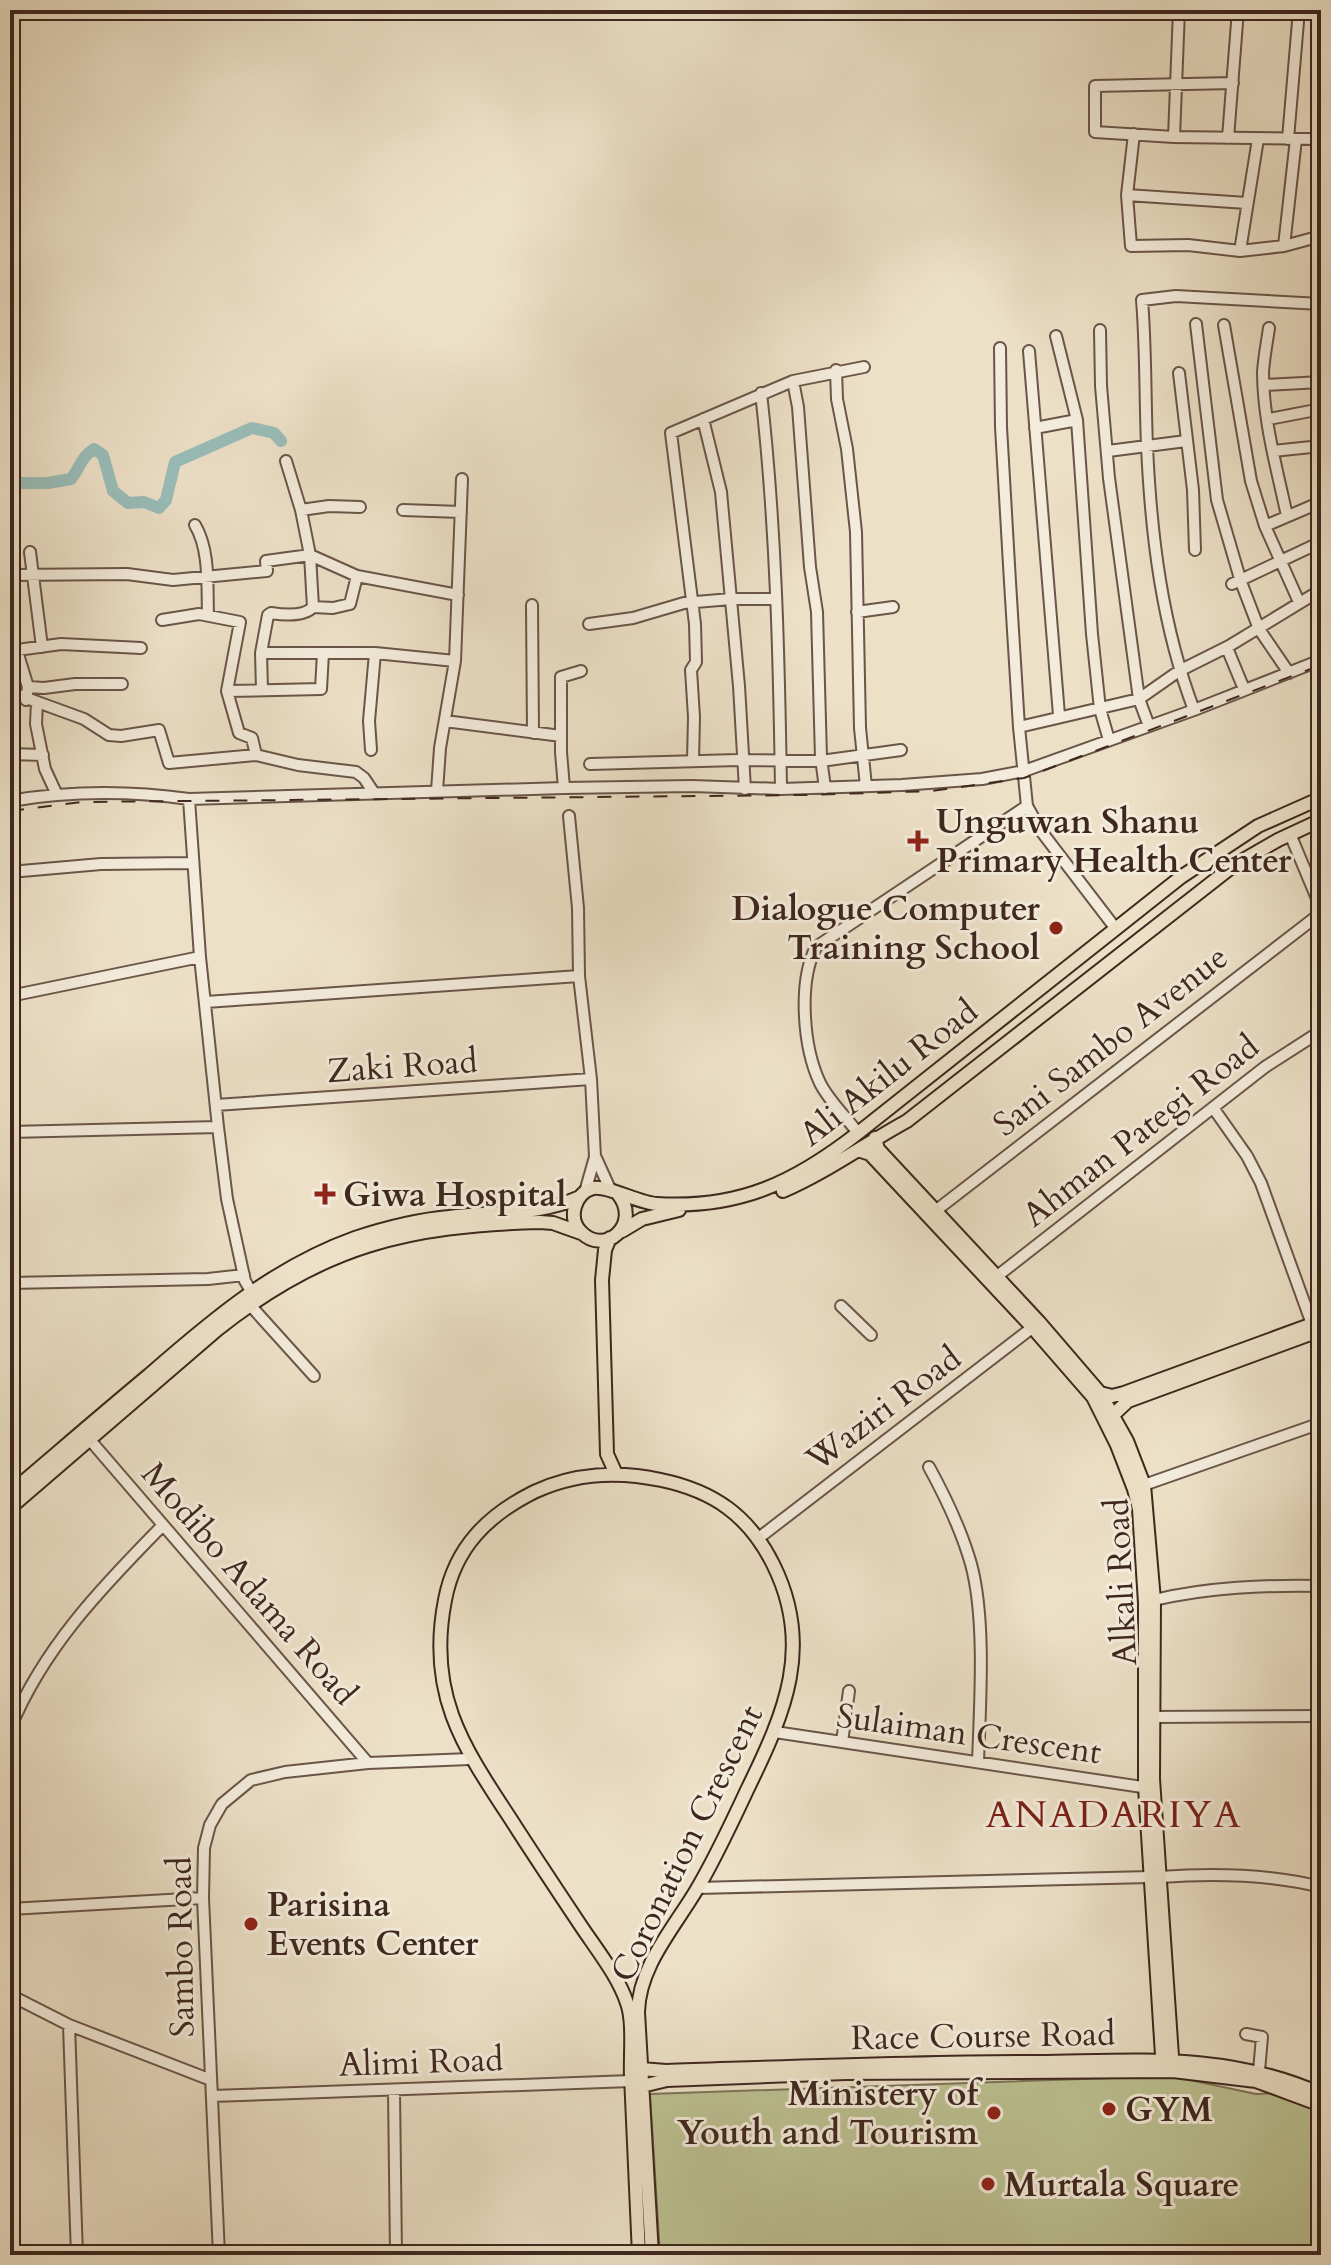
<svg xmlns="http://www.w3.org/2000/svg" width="1331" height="2265" viewBox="0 0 1331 2265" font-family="Cardo,serif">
<rect width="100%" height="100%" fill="#ece0c7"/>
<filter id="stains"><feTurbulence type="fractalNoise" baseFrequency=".0025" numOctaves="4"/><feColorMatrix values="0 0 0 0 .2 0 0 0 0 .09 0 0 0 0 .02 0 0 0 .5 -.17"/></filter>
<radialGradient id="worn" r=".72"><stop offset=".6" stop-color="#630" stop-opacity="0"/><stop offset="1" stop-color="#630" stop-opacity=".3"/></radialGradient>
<path fill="#bcc192" stroke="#7d7458" stroke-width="2" d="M 1171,2076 L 1256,2094 L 1277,2093 L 1321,2113 L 1321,2255 L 660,2255 L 650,2094 Z"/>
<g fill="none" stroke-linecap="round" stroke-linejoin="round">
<path stroke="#99bdb9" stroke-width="12" d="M 10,483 L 48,483 L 71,479 C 80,468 81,457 94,449 L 103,455 L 113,491 L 128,503 L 144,502 L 159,508 L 166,500 L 175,462 L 252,428 L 274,433 L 281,441"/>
<defs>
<path id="minor" d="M 1233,83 L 1095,86 L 1095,132 L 1174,137 L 1321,139
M 1134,134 L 1127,195 L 1131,246 L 1188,245 L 1240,251 L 1284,246 L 1321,236
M 1174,137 L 1179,10
M 1228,138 L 1238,10
M 1288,139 L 1299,10
M 1127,195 L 1247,203
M 1284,246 L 1296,139
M 1240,251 L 1258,139
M 1196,324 L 1217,500 L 1241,582 L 1259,629 L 1289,673
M 1224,325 L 1251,481 L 1265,526 L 1299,602
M 1269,328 C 1267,342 1264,357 1263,372 C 1263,420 1277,469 1287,516
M 1100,330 L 1101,386 L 1109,478 L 1139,699 L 1149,726
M 1056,336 L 1077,420 L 1092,634 L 1100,709 L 1109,740
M 1000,348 L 1001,427 L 1010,582 L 1019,727 L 1027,806 L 1041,831 L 1116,929
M 1029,351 L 1059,715
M 836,370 L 837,399 L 847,449 L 856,532 L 860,728 L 866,786
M 1179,373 L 1193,490 L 1195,550
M 793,381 L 798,407 L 810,567 L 817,612 L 821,758 L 825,788
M 1264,385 L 1321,382
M 761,393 C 776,524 779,657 781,789
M 703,419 L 721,492 L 739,686 L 745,789
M 1269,419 L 1321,409
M 1035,428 L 1077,420
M 1108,451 L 1186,441
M 1273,451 L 1321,446
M 286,461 L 301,510 L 310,555 L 357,576
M 301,510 L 329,506 L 360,507
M 403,510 L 461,512
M 195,525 C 210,550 207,586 208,615
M 1265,526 L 1321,502
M 30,552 L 42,647
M 10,575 L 127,574 L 173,580 L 267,571 L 266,561 L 310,555 L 313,607
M 1232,584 L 1321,542
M 532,605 L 533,733
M 857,612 L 893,607
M 162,620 L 199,614 L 240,622 L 227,691 L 239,733 L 252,738 L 256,755
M 589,624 L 633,618 L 684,603 L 731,599 L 775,599
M 1227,648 L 1244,689
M 10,651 L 61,644 L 141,648
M 17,651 L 28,687
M 261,653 L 375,653 L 455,661
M 262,690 L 261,653 L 268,615 L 271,613 C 284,615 304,617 313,607 L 333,608 L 350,604 L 357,576 L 458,595
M 227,691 L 321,689 L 323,653
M 10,692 L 84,719 L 109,735 L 121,736 L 159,730 L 169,763 L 256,755 L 298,765 L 356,772 L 364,778 L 374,793
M 26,700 L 28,687 L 44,688 L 75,684 L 122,684
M 37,702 L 36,724 L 45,769 L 57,795
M 1194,710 C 1162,626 1151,536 1147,446 C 1145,397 1146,348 1142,300 L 1176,296 L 1321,304
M 445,721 L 561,736
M 1019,727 L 1139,699 L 1179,671 L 1229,646 L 1321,590
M 371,750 L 369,721 L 375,653
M 10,754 L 43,755
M 693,761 L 694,717 L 691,670 L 696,662 L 695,624 L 671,433 L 793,381 L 864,367
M 590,764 L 738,760 L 821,761 L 901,750
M 564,788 L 561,752 L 561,677 L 581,671
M 437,791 L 440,748 L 455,661 L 462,479
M 189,799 L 200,957 L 218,1127 L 227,1199 L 245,1281 L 251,1291
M 10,801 C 68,791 131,791 189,799 L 564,788 L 692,786 L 781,789 L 902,785 L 982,779 L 1024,771 L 1194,710 L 1321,660
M 569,816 L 578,908 L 579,976 L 591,1079 L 595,1157 L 585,1192
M 1290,834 L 1321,908
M 10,872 L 101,864 L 192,863
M 10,996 L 200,957
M 206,1002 L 579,976
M 216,1105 L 591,1079
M 1214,1109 L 1247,1156 L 1261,1183 L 1312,1324
M 10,1132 L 218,1127
M 858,1133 C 846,1117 829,1101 820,1083 C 803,1047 798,982 816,947 L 1027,806
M 596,1158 L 610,1189
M 934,1212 L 1321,913
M 996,1277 L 1265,1067 L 1321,1031
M 10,1283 L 208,1279 L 244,1275
M 250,1305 L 314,1376
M 841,1306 L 871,1335
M 90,1440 L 368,1763
M 929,1467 C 946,1498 961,1529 971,1564 C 986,1619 980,1704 978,1762
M 10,1472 L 19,1486
M 1144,1485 L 1321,1423
M 760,1537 L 1037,1324
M 1154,1600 C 1209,1587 1265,1585 1321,1586
M 1154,1717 L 1321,1716
M 10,1729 C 43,1648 102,1587 162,1526
M 775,1732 L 1149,1788
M 842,1742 L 849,1691
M 1160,1877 C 1214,1873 1269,1874 1321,1887
M 697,1888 L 1150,1877
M 10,1909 L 203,1898
M 10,1995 L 69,2025 L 211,2080
M 69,2025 L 77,2255
M 1246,2034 L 1262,2037 L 1259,2071
M 394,2091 L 396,2255
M 212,2096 L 631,2081
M 219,2255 L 203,1898 L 204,1848 L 210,1825 L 222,1804 L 251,1780 L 285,1772 L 368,1763 L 470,1759"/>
<path id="major" d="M 875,1138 L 878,1149 L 1039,1322 L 1100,1393 L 1127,1441 L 1144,1485 L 1154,1600 L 1153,1779 L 1173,2071
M 858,1150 L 870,1154 L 1033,1328 L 1093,1397 L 1117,1445 L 1134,1489 L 1139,1509 L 1145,1603 L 1145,1787 L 1163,2071
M 783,1191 C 827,1172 865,1144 907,1121 L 1233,866 L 1278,840 L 1321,820
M 618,1194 C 642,1224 605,1257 581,1232 C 567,1218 575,1193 593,1188 C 608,1185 638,1203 657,1204 C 740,1209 795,1182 858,1133 L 1181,877 L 1258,826 L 1321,798
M 622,1231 L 642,1219 L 679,1210
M 610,1238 L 605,1250 L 602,1280 L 607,1454 L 616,1474
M 1100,1393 L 1112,1396 L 1124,1393 L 1321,1321
M 1113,1415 L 1128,1401 L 1321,1330
M 10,1493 C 56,1454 102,1414 149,1375 C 212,1320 274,1267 355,1238 C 385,1228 417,1220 449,1217 C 494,1211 538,1216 580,1197
M 10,1508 L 218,1329 C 324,1245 407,1226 540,1222 L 553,1223 L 581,1233
M 641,2069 L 666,2071 C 791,2067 914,2062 1039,2062 C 1140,2061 1226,2052 1321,2094
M 642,2086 L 667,2080 L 846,2073 L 1173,2071 L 1256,2081 L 1321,2105
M 639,2255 C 636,2195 634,2136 631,2076 C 630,2056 634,2022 627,2003 C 618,1976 597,1950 581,1926 C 557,1890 533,1854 510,1818 C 461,1744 427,1692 445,1600 C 455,1547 488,1515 534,1492 C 574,1473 619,1471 661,1480 C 714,1491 749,1516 773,1564 C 814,1646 785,1712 748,1788 C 732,1822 716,1857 697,1889 C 674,1928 639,1966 638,2012 L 652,2255"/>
</defs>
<use href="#minor" stroke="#6a5548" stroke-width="14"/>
<use href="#major" stroke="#3e271e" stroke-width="16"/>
<use href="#minor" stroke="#f3ebdb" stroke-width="10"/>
<use href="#major" stroke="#ece0c7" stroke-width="12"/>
<path stroke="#3e271e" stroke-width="2" stroke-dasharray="14 14" stroke-linecap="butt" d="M 10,811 L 82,802 L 805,795 L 932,791 L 1024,778 L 1321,665"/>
</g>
<g fill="#8f2418" stroke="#f3ebdb" stroke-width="3">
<path d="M914 829h8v8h8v8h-8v8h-8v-8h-8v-8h8z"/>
<circle cx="1056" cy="928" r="8"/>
<path d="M321 1182h8v8h8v8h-8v8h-8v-8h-8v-8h8z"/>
<circle cx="251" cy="1924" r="8"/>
<circle cx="1109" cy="2109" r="8"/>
<circle cx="994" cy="2113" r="8"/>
<circle cx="988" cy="2184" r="8"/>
</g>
<g text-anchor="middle" stroke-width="6" stroke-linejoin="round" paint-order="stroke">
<g font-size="34" font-weight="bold" fill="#3e271e" stroke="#f3ebdb" text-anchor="start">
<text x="936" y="833">Unguwan Shanu<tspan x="936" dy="39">Primary Health Center</tspan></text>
<text x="1040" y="920" text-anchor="end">Dialogue Computer<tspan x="1040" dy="39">Training School</tspan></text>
<text x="343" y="1206">Giwa Hospital</text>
<text x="267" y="1916">Parisina<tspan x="267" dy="39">Events Center</tspan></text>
<text x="978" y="2105" text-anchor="end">Ministery of<tspan x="978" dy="39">Youth and Tourism</tspan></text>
<text x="1125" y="2121">GYM</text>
<text x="1004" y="2196">Murtala Square</text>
</g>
<g font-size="34" fill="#3e271e" stroke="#f3ebdb">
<text transform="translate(1110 1040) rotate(-38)" y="12">Sani Sambo Avenue</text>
<text transform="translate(402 1065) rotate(-4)" y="12">Zaki Road</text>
<text transform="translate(888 1072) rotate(-38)" y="12">Ali Akilu Road</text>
<text transform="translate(1140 1130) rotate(-38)" y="12">Ahman Pategi Road</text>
<text transform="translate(883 1408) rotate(-37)" y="12">Waziri Road</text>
<text transform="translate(1120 1582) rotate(-93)" y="12">Alkali Road</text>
<text transform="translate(250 1583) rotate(49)" y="12">Modibo Adama Road</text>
<text transform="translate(969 1733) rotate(8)" y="12">Sulaiman Crescent</text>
<text transform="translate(686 1843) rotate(-64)" y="12">Coronation Crescent</text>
<text transform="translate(180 1947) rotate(-91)" y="12">Sambo Road</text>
<text transform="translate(983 2035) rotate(-1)" y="12">Race Course Road</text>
<text transform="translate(421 2061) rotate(-2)" y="12">Alimi Road</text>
</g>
<g font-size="38" letter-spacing="2" fill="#7a1f14" stroke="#f3ebdb">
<text x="1114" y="1827">ANADARIYA</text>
</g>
</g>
<rect width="1331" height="2265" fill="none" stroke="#ece0c7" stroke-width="40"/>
<rect x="12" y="12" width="1307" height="2241" fill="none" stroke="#3e271e" stroke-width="4"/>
<rect x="20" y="20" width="1291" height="2225" fill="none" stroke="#3e271e" stroke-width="2"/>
<rect width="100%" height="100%" filter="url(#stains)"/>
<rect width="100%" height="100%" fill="url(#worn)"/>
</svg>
